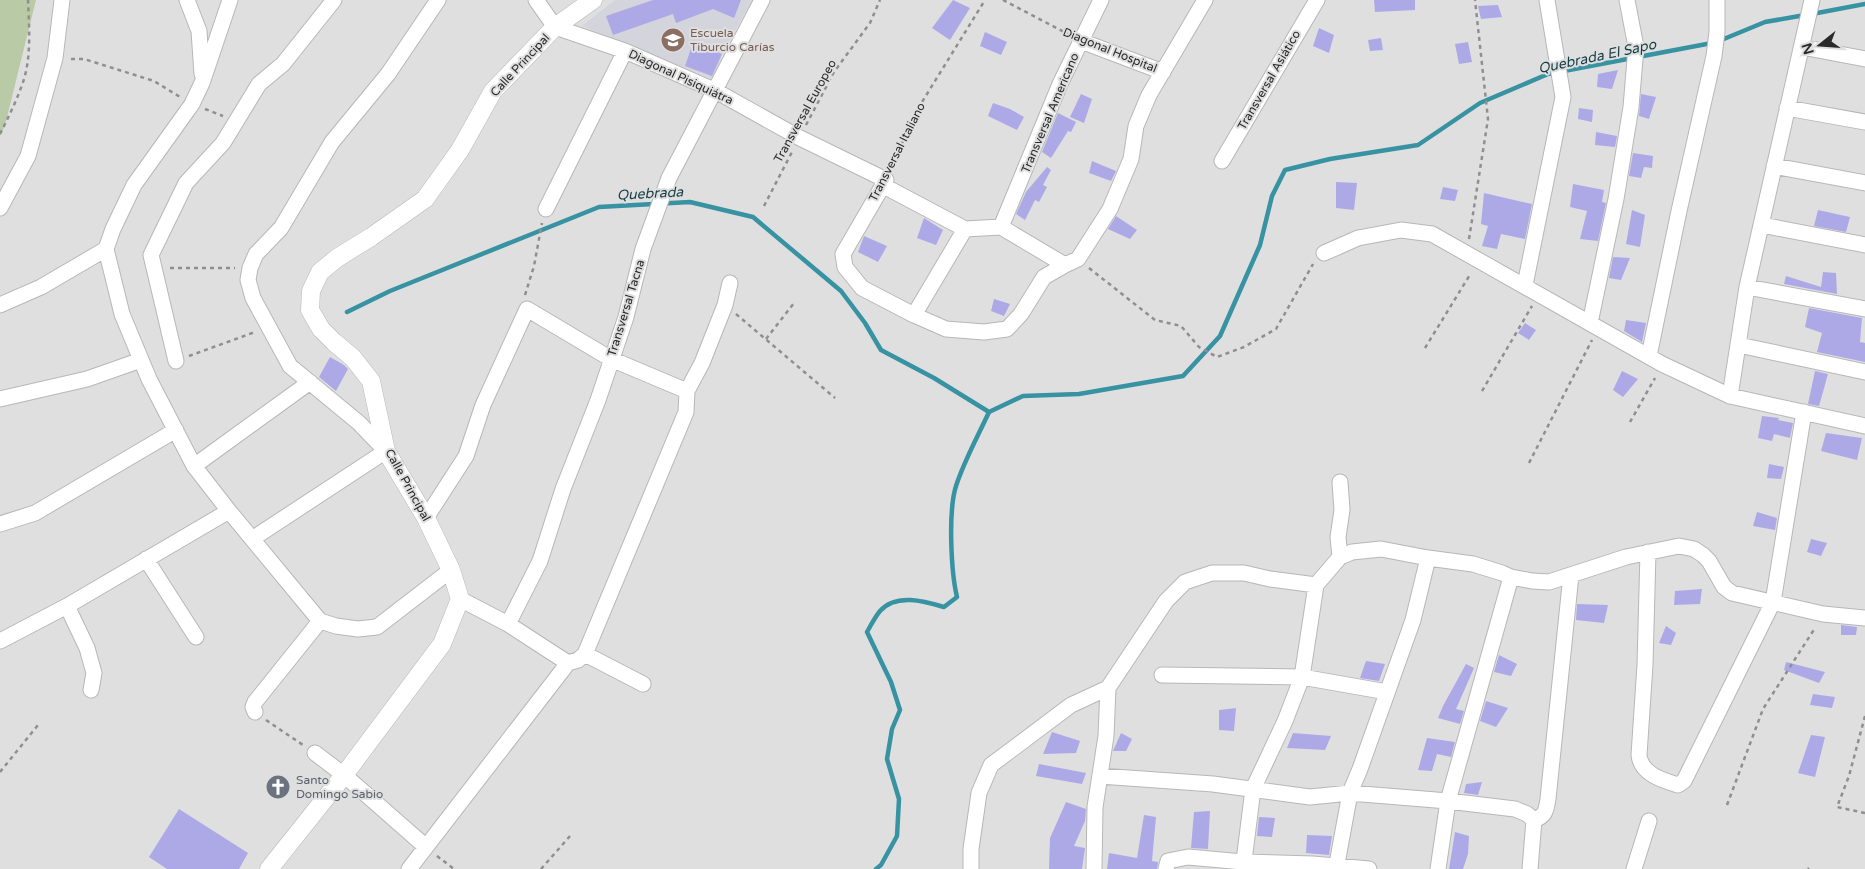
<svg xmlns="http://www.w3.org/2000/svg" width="1865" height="869" viewBox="0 0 1865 869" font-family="'Varela Round',sans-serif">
<rect width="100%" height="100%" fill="#dfdfe0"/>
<path fill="#d4d4dc" d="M 615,0 L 752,0 L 722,54 L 714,76 L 711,78 L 582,26 Z"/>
<path fill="#b9caa6" d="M 0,0 L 36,0 L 5,125 L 0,136 Z"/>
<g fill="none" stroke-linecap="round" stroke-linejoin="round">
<path stroke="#3792a2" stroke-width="4.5" d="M 1812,14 L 1865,4
M 1719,41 L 1765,22 L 1805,15
M 347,312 L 390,291 L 599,207 L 690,202 L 753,217 L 841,291 L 865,323 L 881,350 L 934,378 L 989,412
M 876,869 L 881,865 L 897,836 L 899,799 L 887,759 L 892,729 L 900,710 L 891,682 L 867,632 C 871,625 875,617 880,611 C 896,593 924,601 944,607 L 957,597 C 951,572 948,511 956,486 C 964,461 978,436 989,412 L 1023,396 L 1079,394 L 1183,376 L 1220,336 L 1260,245 L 1272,196 L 1285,170 L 1330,159 L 1418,145 L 1480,103 L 1548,74 L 1712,43"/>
</g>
<path fill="#ada9e6" d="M 653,0 L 741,0 L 734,18 L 713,9 L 676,23 L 673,14 L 613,35 L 606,16 Z
M 953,0 L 970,8 L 950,40 L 932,28 Z
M 1374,0 L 1415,0 L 1415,10 L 1375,12 Z
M 1498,5 L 1502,17 L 1481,19 L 1478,6 Z
M 1319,28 L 1334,35 L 1329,53 L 1313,46 Z
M 985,32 L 1007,42 L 1001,55 L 980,46 Z
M 1381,38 L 1383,50 L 1370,51 L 1368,40 Z
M 1468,42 L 1472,62 L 1459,64 L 1455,44 Z
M 693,43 L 722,54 L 712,76 L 685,66 Z
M 1618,70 L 1612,89 L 1597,87 L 1598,74 Z
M 1081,94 L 1092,99 L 1084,123 L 1070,117 Z
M 1641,94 L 1656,97 L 1649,119 L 1639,116 Z
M 993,103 L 1010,109 L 1024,117 L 1017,130 L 988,116 Z
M 1579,108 L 1593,110 L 1592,122 L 1578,119 Z
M 1058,113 L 1076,122 L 1071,132 L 1068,131 L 1051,158 L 1042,152 Z
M 1596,132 L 1617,136 L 1615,147 L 1595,145 Z
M 1633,153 L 1653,156 L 1652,168 L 1644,167 L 1641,178 L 1629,176 Z
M 1092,161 L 1116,171 L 1111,181 L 1089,173 Z
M 1047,167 L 1051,170 L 1043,185 L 1047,187 L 1039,202 L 1035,200 L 1025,220 L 1016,214 L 1026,192 Z
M 1336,182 L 1357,183 L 1354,210 L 1336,208 Z
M 1573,184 L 1604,190 L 1602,202 L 1606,203 L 1598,241 L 1580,239 L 1587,211 L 1570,207 Z
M 1443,187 L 1458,190 L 1455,201 L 1440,199 Z
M 1484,193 L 1532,204 L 1525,239 L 1501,234 L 1497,249 L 1482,246 L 1488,226 L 1481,224 Z
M 1632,210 L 1645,215 L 1640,247 L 1626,244 Z
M 1818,210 L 1850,217 L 1846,232 L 1814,226 Z
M 1116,216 L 1137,230 L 1130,239 L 1108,229 Z
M 924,218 L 943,230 L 936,245 L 917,238 Z
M 864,236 L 887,246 L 878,262 L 858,252 Z
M 1613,257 L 1630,258 L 1621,280 L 1609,278 Z
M 1823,272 L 1836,273 L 1837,294 L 1784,284 L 1786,276 L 1821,287 Z
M 994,299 L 1010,304 L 1004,316 L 991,311 Z
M 1809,308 L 1862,318 L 1860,342 L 1865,343 L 1865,362 L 1817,352 L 1822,333 L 1805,327 Z
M 1626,320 L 1646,323 L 1642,342 L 1624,331 Z
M 1525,323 L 1536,330 L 1529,340 L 1518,333 Z
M 330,357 L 344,365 L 348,369 L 336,391 L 319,377 Z
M 1622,371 L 1638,379 L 1623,397 L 1613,390 Z
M 1815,371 L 1828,374 L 1819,406 L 1808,404 Z
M 1762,416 L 1779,418 L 1778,420 L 1793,423 L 1790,438 L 1774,434 L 1772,441 L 1758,438 Z
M 1826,433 L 1862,438 L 1857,460 L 1821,451 Z
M 1769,464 L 1784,467 L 1781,479 L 1767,478 Z
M 1757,512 L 1777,518 L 1775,530 L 1753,526 Z
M 1811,539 L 1827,543 L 1821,556 L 1807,552 Z
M 1702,589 L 1700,604 L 1674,605 L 1675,591 Z
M 1577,604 L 1608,605 L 1604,623 L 1576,620 Z
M 1841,625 L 1857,627 L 1856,635 L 1841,635 Z
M 1666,626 L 1676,633 L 1671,645 L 1659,643 Z
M 1499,655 L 1517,664 L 1511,676 L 1494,672 Z
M 1366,661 L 1385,664 L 1379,681 L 1360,678 Z
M 1786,662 L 1825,672 L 1819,683 L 1784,670 Z
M 1466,664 L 1474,668 L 1456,709 L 1464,711 L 1460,724 L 1438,718 L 1443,706 Z
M 1813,694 L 1835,697 L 1832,708 L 1810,705 Z
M 1486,701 L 1508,708 L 1496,727 L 1480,721 Z
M 1236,708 L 1234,731 L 1219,730 L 1219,710 Z
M 1052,732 L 1080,741 L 1076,753 L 1043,754 Z
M 1121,733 L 1132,739 L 1126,751 L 1113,751 Z
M 1293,733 L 1331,736 L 1325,750 L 1287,748 Z
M 1811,735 L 1825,737 L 1815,777 L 1798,773 Z
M 1427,738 L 1455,742 L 1451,757 L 1437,754 L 1432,771 L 1418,770 Z
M 1039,764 L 1086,773 L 1082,784 L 1036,776 Z
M 1482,782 L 1478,795 L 1464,793 L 1466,784 Z
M 1066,802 L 1086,809 L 1085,821 L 1074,846 L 1085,848 L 1082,869 L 1049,869 L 1050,838 Z
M 179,809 L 248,853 L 239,869 L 167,869 L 149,857 Z
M 1210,811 L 1208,849 L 1191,848 L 1194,812 Z
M 1144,815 L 1156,817 L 1152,861 L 1158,862 L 1157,869 L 1107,869 L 1109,853 L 1137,858 Z
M 1259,817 L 1275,818 L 1272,837 L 1257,836 Z
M 1455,832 L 1469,836 L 1468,854 L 1463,869 L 1449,869 Z
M 1307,835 L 1332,836 L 1329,855 L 1306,853 Z"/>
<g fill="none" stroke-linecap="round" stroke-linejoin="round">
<defs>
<path id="minor" d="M 187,0 L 199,31 L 202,74
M 230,0 L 202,83 L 192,104 L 134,185 L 113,229 L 106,249 L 122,314 L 149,379 L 194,466 L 229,511 L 320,621 L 336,626 L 358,629 L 377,627 L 451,570
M 536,0 L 555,27 L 625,51 L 714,90 L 800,138 L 886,180 L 843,254 L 845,267 L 862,288 L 914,315 L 946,329 L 984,332 L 1007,329 L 1021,314 L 1044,277 L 1065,265 L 1078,259 L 1110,209 L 1131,159 L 1136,126 L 1149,95 L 1205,0
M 1081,41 L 1163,72
M 1802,47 L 1865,59
M 1787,108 L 1865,122
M 1222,161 L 1317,0
M 1774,166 L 1865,183
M 882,185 L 965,229 L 1001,227 L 1065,265
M 0,208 L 28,156 L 55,58 L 62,0
M 546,209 L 625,51
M 1762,225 L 1865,245
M 1001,227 L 1060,84 L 1101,0
M 1324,253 L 1358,238 L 1401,230 L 1432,234 L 1662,364 L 1730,396 L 1865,426
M 1525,285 L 1563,97 L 1547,0
M 1747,287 L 1865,309
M 0,305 L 41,287 L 106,249
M 914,315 L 965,229
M 1590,323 L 1616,199 L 1631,107 L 1636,47 L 1627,0
M 1739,345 L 1865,372
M 1649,356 L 1679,211 L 1714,56 L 1717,32 L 1717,0
M 176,361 L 151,255 L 186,183 L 223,143 L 259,84 L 283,64 L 334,0
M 1730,396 L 1747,287 L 1812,0
M 0,399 L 87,379 L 141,360
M 194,466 L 310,382
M 1340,482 L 1342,510 L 1338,537 L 1340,557
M 426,518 L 466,456 L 483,405 L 527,309 L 611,359 L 687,391
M 0,524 L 35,513 L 176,430
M 252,539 L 386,451 L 359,423 L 290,366 L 253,298 L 248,280 L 250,268 L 256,254 L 281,228 L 332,142 L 388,74 L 438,0
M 1648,552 L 1645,665 L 1639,755 C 1641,774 1662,780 1678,785 L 1684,781 L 1773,602 L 1804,412
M 146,559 L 196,637
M 460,599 L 508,624 L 568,663 L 578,660 L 585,654 L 643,684
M 67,606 L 87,648 L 94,673 L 91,690
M 508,624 L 540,561 L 563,489 L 598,400 L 626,317 L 643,249 L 669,178 L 762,0
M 0,641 L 67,606 L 229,511
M 585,654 L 686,412 L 687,391 L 702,363 L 725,305 L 730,283
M 1162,675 L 1302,677 L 1387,692
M 255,712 L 253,707 L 255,702 L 320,621
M 315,753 L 344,775 L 426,847
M 1100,776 L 1213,784 L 1310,797 L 1350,793 L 1448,801 L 1515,809 L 1527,814 L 1534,820
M 409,869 L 568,663
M 971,869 L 971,849 L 979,793 L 991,765 L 1071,705 L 1108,688 L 1166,601 L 1185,582 L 1212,573 L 1244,573 L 1270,579 L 1316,585
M 1094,869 L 1095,807 L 1106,736 L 1108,688
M 1166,869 L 1168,861 L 1188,857 L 1243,862 L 1313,864 L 1369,869
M 1243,869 L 1253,789 L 1285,721 L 1302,677 L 1316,585 L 1340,557 L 1352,552 L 1381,549 L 1428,558 L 1473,564 L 1502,573 L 1511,577 L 1532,581 L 1549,582 L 1626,557 L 1679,546 L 1694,549 L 1703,555 L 1709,561 L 1724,587 L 1732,593 L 1823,614 L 1865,618
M 1336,869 L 1350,793 L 1360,769 L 1413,620 L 1428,558
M 1438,869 L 1448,801 L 1511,577
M 1530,869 L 1534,820 C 1546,816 1546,810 1548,799 L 1571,575
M 1634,869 L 1649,821"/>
<path id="tertiary" d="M 269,869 L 344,775 L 442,644 L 460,599 L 451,570 L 426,518 L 386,451 L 371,381 L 353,358 L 334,342 L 321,329 L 310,310 L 311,291 L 320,272 L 337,258 L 371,237 L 425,199 L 460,150 L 493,91 L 555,27 L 593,0"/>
</defs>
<use href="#minor" stroke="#b7b7b8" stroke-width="17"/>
<use href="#tertiary" stroke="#b7b7b8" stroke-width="19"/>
<path stroke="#8f8f90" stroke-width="2.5" stroke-dasharray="4 4" stroke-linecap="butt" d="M 1003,0 L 1068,34
M 71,59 L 84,59 L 154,81 L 180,97
M 205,109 L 223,116
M 806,125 L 834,72 L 870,23 L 880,0
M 0,134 C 8,118 16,102 22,85 C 32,58 29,27 28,0
M 892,167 L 914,115 L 985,0
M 764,206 L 793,150
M 1469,239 L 1488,119 L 1475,0
M 170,268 L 235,268
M 1089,268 L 1155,320 L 1181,326 L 1199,347 L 1217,357 L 1244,347 L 1276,329 L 1313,264
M 525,295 L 534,266 L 542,223
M 736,314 L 835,398
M 766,339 L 794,303
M 1425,348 L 1471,273
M 189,356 L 255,332
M 1482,391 L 1532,306
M 1630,422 L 1655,378
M 1529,463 L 1592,340
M 1865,716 L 1849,776 L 1837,807 L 1865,813
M 266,720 L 303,745
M 0,772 L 38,725
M 1727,805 L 1763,709 L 1815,628
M 437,856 L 454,869
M 541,869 L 570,836
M 1808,869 L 1809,868"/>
<use href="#minor" stroke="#fff" stroke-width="15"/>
<use href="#tertiary" stroke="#fff" stroke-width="18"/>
</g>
<defs>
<symbol id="school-disc" viewBox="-11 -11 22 22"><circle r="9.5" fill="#8d6e63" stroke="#dfdfe0"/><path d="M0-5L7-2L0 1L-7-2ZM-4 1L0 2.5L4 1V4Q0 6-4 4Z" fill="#fff"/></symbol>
<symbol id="church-disc" viewBox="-11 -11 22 22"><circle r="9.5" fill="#6b7280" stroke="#dfdfe0"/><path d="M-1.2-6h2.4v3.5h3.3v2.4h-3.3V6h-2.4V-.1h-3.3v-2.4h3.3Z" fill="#fff"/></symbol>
</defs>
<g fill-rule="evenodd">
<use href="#school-disc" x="659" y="26" width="28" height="28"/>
<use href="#church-disc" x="264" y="773" width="28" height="28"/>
</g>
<g text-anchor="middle" stroke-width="4" stroke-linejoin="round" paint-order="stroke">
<g font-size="12" fill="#785e54" stroke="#dfdfe0" text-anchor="start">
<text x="690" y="37">Escuela<tspan x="690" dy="14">Tiburcio Carías</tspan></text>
</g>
<g font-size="12" fill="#2a2a2b" stroke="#dfdfe0">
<text transform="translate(1110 50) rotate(22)" y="4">Diagonal Hospital</text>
<text transform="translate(520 65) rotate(-47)" y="4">Calle Principal</text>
<text transform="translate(681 77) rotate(25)" y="4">Diagonal Pisiquiátra</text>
<text transform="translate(1269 80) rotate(-60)" y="4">Transversal Asiático</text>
<text transform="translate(805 111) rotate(-61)" y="4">Transversal Europeo</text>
<text transform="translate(1050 113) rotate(-67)" y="4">Transversal Americano</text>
<text transform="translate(897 152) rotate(-63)" y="4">Transversal Italiano</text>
<text transform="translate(626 308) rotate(-73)" y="4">Transversal Tacna</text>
<text transform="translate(408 485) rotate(61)" y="4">Calle Principal</text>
</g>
<g font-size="12" fill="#5b616d" stroke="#dfdfe0" text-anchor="start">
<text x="296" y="784">Santo<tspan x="296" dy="14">Domingo Sabio</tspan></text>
</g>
<g font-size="14" font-style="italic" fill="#133d44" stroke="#dfdfe0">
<text transform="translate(1597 56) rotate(-12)" y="5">Quebrada El Sapo</text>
<text transform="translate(650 193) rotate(-3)" y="5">Quebrada</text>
</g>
</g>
<g transform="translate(1820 45) rotate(253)" stroke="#dfdfe0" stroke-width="4" paint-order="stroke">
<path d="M0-4L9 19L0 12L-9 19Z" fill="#2a2a2b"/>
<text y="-8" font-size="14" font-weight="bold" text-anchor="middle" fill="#2a2a2b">N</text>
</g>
</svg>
